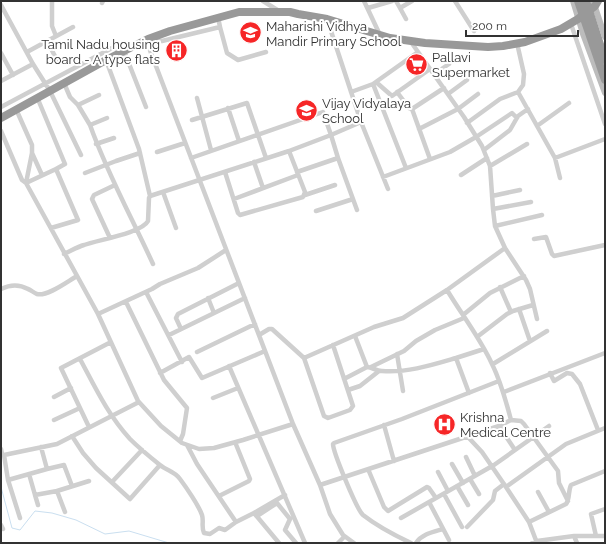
<svg xmlns="http://www.w3.org/2000/svg" width="606" height="544" viewBox="0 0 606 544" font-family="Raleway,sans-serif">
<rect width="100%" height="100%" fill="#fff"/>
<g fill="none" stroke-linecap="round" stroke-linejoin="round">
<path stroke="#cadff0" stroke-width="1" d="M 1,487 L 12,528 L 20,530 L 35,511 L 52,513 L 76,520 L 105,534 L 129,531 L 169,543"/>
<path stroke="#cfcfcf" stroke-width="4.5" d="M 263,1 L 279,11
M 364,1 L 380,35
M 396,1 L 400,8 L 412,1
M 455,1 L 474,31
M 52,2 L 52,26 L 56,36
M 102,3 L 103,1
M 1,5 L 33,64 L 50,91 L 81,155
M 368,8 L 392,1
M 400,8 L 406,19
M 327,19 L 361,122 L 388,189
M 571,24 L 605,124
M 220,27 L 227,53 L 238,60 L 266,52
M 150,39 L 162,41 L 220,27 L 218,17
M 146,40 L 293,424 L 320,485 L 330,514 L 343,535 L 354,543
M 47,41 L 57,60
M 411,42 L 464,117 L 482,146 L 490,166 L 493,209 L 495,226 L 505,248 L 526,280 L 530,289 L 537,319
M 124,51 L 146,107
M 27,52 L 73,27
M 1,53 L 13,75
M 106,60 L 139,149 L 150,196
M 434,74 L 449,64
M 1,81 L 33,64
M 376,82 L 392,96 L 430,69
M 64,83 L 70,97 L 78,105 L 90,125
M 373,84 L 406,168
M 351,92 L 373,84 L 418,52
M 397,92 L 409,108 L 412,109 L 444,88
M 518,92 L 555,158 L 560,178
M 448,94 L 467,80
M 37,97 L 65,164 L 56,169 L 78,220 L 51,228
M 197,98 L 211,150
M 78,105 L 99,95
M 1,107 L 112,48 L 114,48 L 121,52
M 228,108 L 239,141
M 16,109 L 32,145 L 32,153 L 26,183 L 98,314
M 412,109 L 430,159
M 107,118 L 90,125 C 107,173 132,218 153,264
M 192,120 L 247,103 L 266,158
M 467,123 L 500,99 L 518,92 L 523,85 L 524,74 L 517,43
M 537,126 L 569,103
M 419,129 L 458,109 L 478,94
M 1,131 L 22,180 L 26,183 L 56,169
M 96,144 L 114,138
M 484,150 L 510,130 L 518,116 L 528,109
M 157,152 L 185,143
M 32,153 L 42,175
M 338,158 L 357,210
M 555,158 L 605,139
M 254,162 L 263,188
M 490,166 L 527,144
M 225,172 L 238,213 L 240,215 L 303,197 L 305,192 L 289,151
M 297,172 L 338,158 L 331,135 L 361,122
M 85,173 L 116,161 L 140,153
M 461,175 L 487,158
M 383,177 L 450,152 L 476,137 L 512,113 L 517,118
M 163,192 L 176,228
M 305,195 L 335,185
M 492,196 L 520,190
M 234,199 L 298,175
M 493,209 L 531,202
M 316,211 L 353,199
M 495,226 L 542,215
M 110,238 L 92,199 L 94,195 L 115,185
M 534,239 L 546,237 L 552,254 L 554,256 L 605,245
M 226,250 L 198,268 L 160,284 L 152,289 L 98,314 L 138,401 L 161,426 L 182,443 L 199,449 L 214,448 L 243,440 L 293,424
M 64,254 C 71,251 77,247 84,245 C 97,240 142,233 148,221 L 149,198 L 150,196 L 289,151 L 331,135 L 323,112 L 191,158
M 500,287 L 511,312
M 1,289 C 11,284 19,284 28,289 C 31,290 34,293 37,294 C 47,297 68,281 77,276
M 146,292 L 182,362
M 208,298 L 214,313
M 126,302 L 164,380 L 187,408 L 183,434 L 180,441
M 519,309 L 530,341
M 463,315 L 490,293 L 524,276
M 181,329 L 176,318 L 178,314 L 239,283
M 169,335 L 245,298
M 259,335 L 269,329 L 272,329 L 304,358 L 324,416 L 328,418 L 350,410 L 353,406 L 333,345
M 355,336 L 367,367
M 477,337 L 507,314 L 513,311 L 533,305
M 197,352 L 255,324
M 397,354 L 403,391
M 304,358 L 374,327 L 403,318 L 447,290 L 505,248
M 80,359 C 95,387 108,415 130,439 C 139,448 150,457 160,465 C 167,471 174,471 180,479 C 186,487 199,506 202,515 C 204,521 201,527 204,533 L 210,534 L 219,528 L 225,530 L 236,522
M 493,364 L 547,331
M 229,366 L 305,543
M 371,367 L 404,351 L 416,341 L 435,330 L 464,318
M 160,373 L 189,357 L 202,378 L 265,351
M 550,373 L 554,381 L 567,373 L 572,374 L 580,384 L 598,430
M 344,379 L 367,367 C 372,367 376,371 382,371 C 407,373 432,365 456,358
M 348,390 L 360,386 L 379,371
M 504,392 L 605,353
M 469,393 L 456,358 L 484,349
M 54,397 L 71,388
M 213,398 L 238,388
M 54,420 L 80,408
M 511,420 L 521,421 L 524,424 L 558,471 L 559,483 L 568,501
M 384,425 L 394,461
M 499,426 L 515,450
M 89,427 L 61,368 L 111,342
M 72,436 L 83,453 L 96,468 L 130,499 L 160,465
M 467,436 L 482,452 L 506,487
M 187,445 L 197,464 L 236,522 L 254,513 L 279,543
M 1,449 L 2,454 L 4,455 L 57,444 L 139,402
M 4,455 L 8,480 L 47,469 L 41,447
M 466,457 L 475,476
M 452,464 L 463,483
M 47,469 L 64,465 L 72,486
M 368,469 L 384,507 L 388,511 L 427,487 L 429,488 L 436,498
M 438,472 L 448,491
M 29,474 L 35,495 L 57,491 L 65,512
M 470,479 L 479,494
M 8,480 L 20,518
M 112,482 L 142,450
M 320,485 L 499,426 L 511,420 C 506,401 501,382 492,364 C 480,338 462,315 447,290
M 457,486 L 468,505
M 57,491 L 89,481
M 538,492 L 549,512
M 444,494 L 462,527
M 35,495 L 38,505
M 219,496 L 249,481 L 250,479 L 235,442
M 429,502 L 449,540
M 254,513 L 285,495
M 257,516 L 277,503 L 290,519 L 285,530 L 296,543
M 401,518 L 494,465 L 549,426
M 529,522 L 566,504 C 570,499 568,491 571,485 L 605,471
M 1,525 L 3,529
M 467,527 L 493,500 L 495,491 L 504,484
M 574,536 L 577,543
M 596,536 L 591,514 L 605,509
M 338,543 L 344,537
M 411,543 C 394,535 377,526 363,515 C 357,510 333,452 333,444 L 334,443 L 402,419 L 499,381
M 416,543 C 422,534 433,532 443,529
M 532,543 L 537,541 L 574,536 L 605,536
M 537,543 L 529,522 L 506,487 L 566,444 L 605,428"/>
<path stroke="#bcbcbc" stroke-width="6" d="M 573,1 L 583,34 L 605,93
M 593,1 L 605,37"/>
<path stroke="#999" stroke-width="8" d="M 1,118 L 106,60 L 148,39 L 170,31 L 239,12 L 290,12 L 298,14 L 327,19 L 390,38 L 425,43 L 488,47 L 503,46 L 525,42 L 561,29 L 578,19 L 595,6 L 598,1"/>
<path stroke="#999" stroke-width="8" d="M 578,1 L 605,80
M 586,1 L 605,60"/>
</g>
<defs>
<symbol id="school-disc" viewBox="-11 -11 22 22"><circle r="9.5" fill="#f62627" stroke="#fff"/><path d="M0-5L7-2L0 1L-7-2ZM-4 1L0 2.5L4 1V4Q0 6-4 4Z" fill="#fff"/></symbol>
<symbol id="building-disc" viewBox="-11 -11 22 22"><circle r="9.5" fill="#f62627" stroke="#fff"/><path d="M-4-6H4V6H1V3H-1V6H-4ZM-2.5-4.3h1.7v1.8h-1.7ZM.8-4.3h1.7v1.8H.8ZM-2.5-1h1.7V.8h-1.7ZM.8-1h1.7V.8H.8Z" fill="#fff"/></symbol>
<symbol id="supermarket-disc" viewBox="-11 -11 22 22"><circle r="9.5" fill="#f62627" stroke="#fff"/><path d="M-6-5.5h2.5l.6 2H6L4.5 2H-2.5L-4.4-4H-6ZM-1.5 3.2a1.3 1.3 0 1 0 .1 0ZM3 3.2a1.3 1.3 0 1 0 .1 0Z" fill="#fff"/></symbol>
<symbol id="hospital-disc" viewBox="-11 -11 22 22"><circle r="9.5" fill="#f62627" stroke="#fff"/><path d="M-5-5h3v3.5h4V-5h3V5h-3V1.5h-4V5h-3Z" fill="#fff"/></symbol>
</defs>
<g fill-rule="evenodd">
<use href="#school-disc" x="238" y="20" width="25" height="25"/>
<use href="#building-disc" x="164" y="38" width="25" height="25"/>
<use href="#supermarket-disc" x="404" y="52" width="25" height="25"/>
<use href="#school-disc" x="294" y="98" width="25" height="25"/>
<use href="#hospital-disc" x="432" y="412" width="25" height="25"/>
</g>
<g text-anchor="middle" stroke-width="4" stroke-linejoin="round" paint-order="stroke">
<g font-size="13" fill="#323232" stroke="#fff" text-anchor="start">
<text x="266" y="31">Maharishi Vidhya<tspan x="266" dy="15">Mandir Primary School</tspan></text>
<text x="160" y="49" text-anchor="end">Tamil Nadu housing<tspan x="160" dy="15">board - A type flats</tspan></text>
<text x="432" y="62">Pallavi<tspan x="432" dy="15">Supermarket</tspan></text>
<text x="322" y="108">Vijay Vidyalaya<tspan x="322" dy="15">School</tspan></text>
<text x="460" y="422">Krishna<tspan x="460" dy="15">Medical Centre</tspan></text>
</g>
</g>
<rect width="606" height="544" fill="none" stroke="#323232" stroke-width="4"/>
<path d="M466 30v6h112v-6" fill="none" stroke="#323232" stroke-width="2"/>
<text x="472" y="30" font-size="12" fill="#323232" stroke="#ffffff" stroke-width="3" paint-order="stroke">200 m</text>
</svg>
